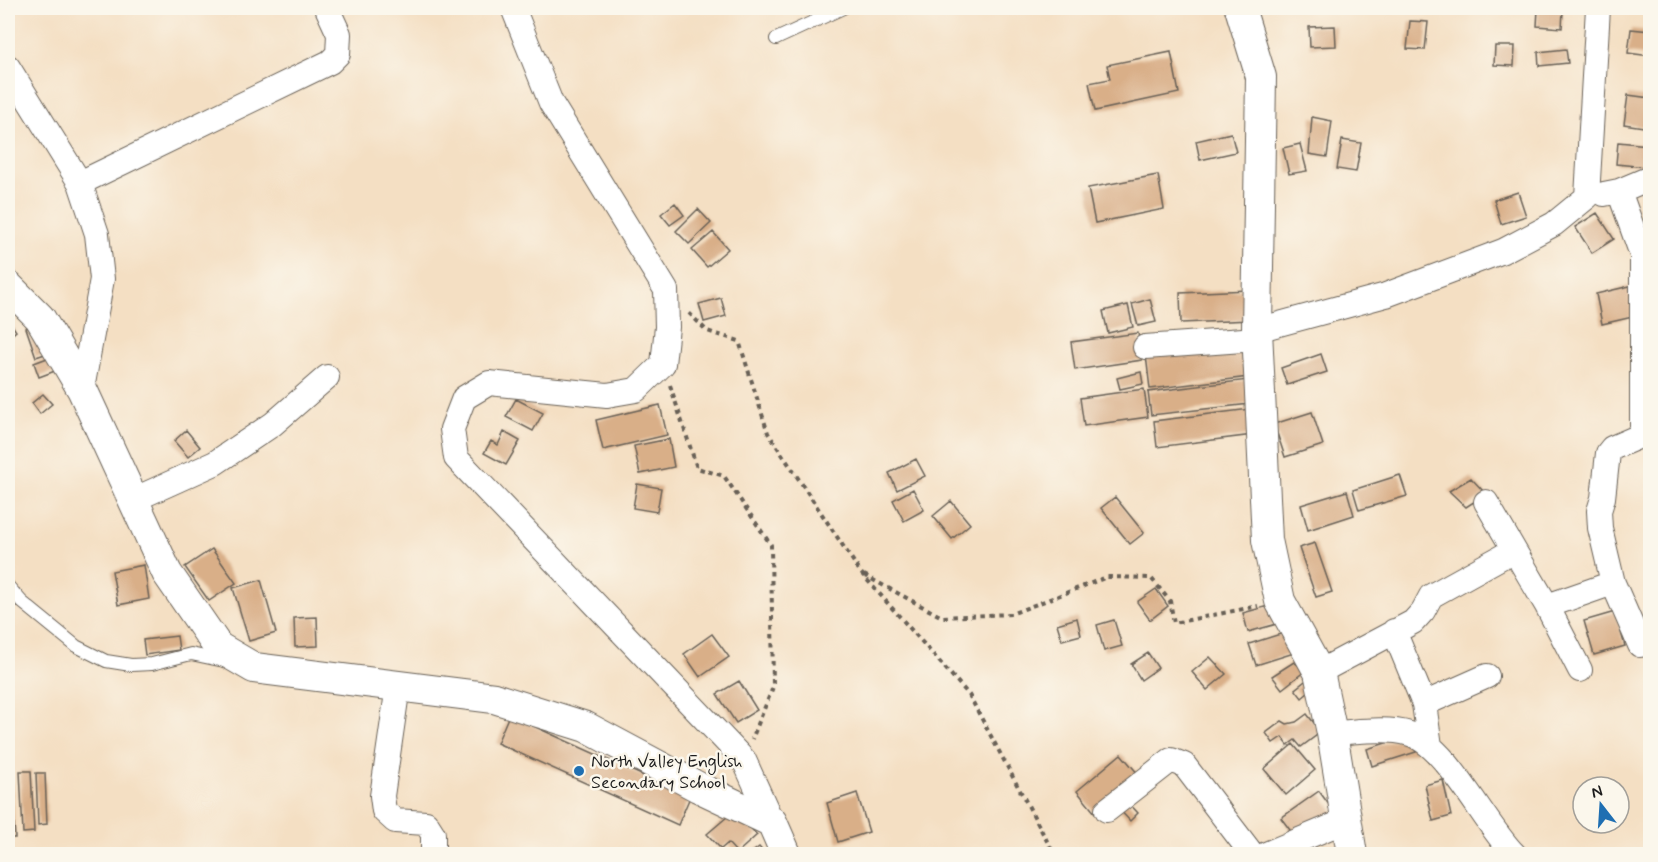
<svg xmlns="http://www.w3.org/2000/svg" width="1658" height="862" viewBox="0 0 1658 862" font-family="Mynerve,sans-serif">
<rect width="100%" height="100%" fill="#fbf7ec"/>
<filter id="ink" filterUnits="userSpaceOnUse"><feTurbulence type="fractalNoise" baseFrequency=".0167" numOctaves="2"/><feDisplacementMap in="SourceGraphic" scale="12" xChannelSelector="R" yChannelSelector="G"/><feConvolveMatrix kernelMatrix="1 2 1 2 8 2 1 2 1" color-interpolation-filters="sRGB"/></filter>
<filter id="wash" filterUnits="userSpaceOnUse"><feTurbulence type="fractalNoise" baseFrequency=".008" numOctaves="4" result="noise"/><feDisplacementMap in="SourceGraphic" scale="24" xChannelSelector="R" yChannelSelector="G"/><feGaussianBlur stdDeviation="1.35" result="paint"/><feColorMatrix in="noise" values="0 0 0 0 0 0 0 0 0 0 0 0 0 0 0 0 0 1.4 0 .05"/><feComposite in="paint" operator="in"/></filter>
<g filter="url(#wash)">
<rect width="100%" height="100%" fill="#f4dfc3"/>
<g id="blocks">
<path fill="#d9af88" d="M 1538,9 L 1563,11 L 1562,28 L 1537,26 Z
M 1410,21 L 1428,22 L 1425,50 L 1407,49 Z
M 1335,26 L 1336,46 L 1310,47 L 1309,27 Z
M 1631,29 L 1650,31 L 1650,56 L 1628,53 Z
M 1495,46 L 1515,46 L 1514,66 L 1494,65 Z
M 1566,49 L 1568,63 L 1539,66 L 1538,52 Z
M 1171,52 L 1179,93 L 1095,111 L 1089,83 L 1110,79 L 1107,65 Z
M 1628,95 L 1650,98 L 1650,128 L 1624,124 Z
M 1312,117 L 1332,121 L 1327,157 L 1309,154 Z
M 1231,133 L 1236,152 L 1200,160 L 1196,141 Z
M 1342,140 L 1361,143 L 1356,172 L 1337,169 Z
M 1618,142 L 1648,145 L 1646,167 L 1616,164 Z
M 1300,144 L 1307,171 L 1289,174 L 1283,148 Z
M 1158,175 L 1164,209 L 1095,223 L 1088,188 Z
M 1518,192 L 1526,216 L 1501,224 L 1494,200 Z
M 675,203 L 684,215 L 670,225 L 661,214 Z
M 698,209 L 711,223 L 689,244 L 676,231 Z
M 1597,213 L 1614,239 L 1592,253 L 1575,227 Z
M 713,232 L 728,249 L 707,267 L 692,250 Z
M 1630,286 L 1637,316 L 1602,324 L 1596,294 Z
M 1249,290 L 1251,320 L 1181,323 L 1180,293 Z
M 721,298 L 726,316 L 704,322 L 699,304 Z
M 1150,299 L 1156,322 L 1138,326 L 1132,304 Z
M 1128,305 L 1133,327 L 1108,333 L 1103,311 Z
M 8,319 L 16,331 L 8,338 Z
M 38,324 L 48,353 L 36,357 L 26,328 Z
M 1138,333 L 1142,360 L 1075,370 L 1071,342 Z
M 1245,343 L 1249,377 L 1150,389 L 1146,355 Z
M 1321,354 L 1327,372 L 1287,385 L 1281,368 Z
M 50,357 L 55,371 L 39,377 L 34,363 Z
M 1141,372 L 1143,384 L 1120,389 L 1117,378 Z
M 1248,380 L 1250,404 L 1151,415 L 1148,392 Z
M 1144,389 L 1148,417 L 1084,426 L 1080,398 Z
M 43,394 L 52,404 L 40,414 L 32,403 Z
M 516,399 L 543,413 L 533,431 L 506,417 Z
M 660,405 L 667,435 L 603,450 L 596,420 Z
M 1250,409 L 1253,435 L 1157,447 L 1154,421 Z
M 1312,412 L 1323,445 L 1285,457 L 1274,424 Z
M 186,430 L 200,447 L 188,457 L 174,441 Z
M 504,432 L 520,441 L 506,465 L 484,453 L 491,441 L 498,445 Z
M 669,439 L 674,467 L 640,474 L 634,446 Z
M 916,459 L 925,476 L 897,490 L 889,473 Z
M 1400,475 L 1407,496 L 1359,510 L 1353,490 Z
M 1471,478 L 1486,494 L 1466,507 L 1449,491 Z
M 637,484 L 661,488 L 657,512 L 633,508 Z
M 913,489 L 924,510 L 904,521 L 893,500 Z
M 1347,491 L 1354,515 L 1308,530 L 1301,505 Z
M 1115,497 L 1144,533 L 1130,544 L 1101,508 Z
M 951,501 L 970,524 L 952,539 L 933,516 Z
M 1315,543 L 1332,592 L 1316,597 L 1299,548 Z
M 212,549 L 236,583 L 209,601 L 185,567 Z
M 144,565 L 149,599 L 118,605 L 112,571 Z
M 261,580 L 276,633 L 249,641 L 233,588 Z
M 1156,589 L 1168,606 L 1150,620 L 1137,602 Z
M 1272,605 L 1277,624 L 1248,632 L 1243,613 Z
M 1615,612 L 1625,646 L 1594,655 L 1584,621 Z
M 317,617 L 318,646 L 295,647 L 294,618 Z
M 1077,618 L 1081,635 L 1062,640 L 1057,624 Z
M 1114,620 L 1122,646 L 1104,651 L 1097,625 Z
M 1287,632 L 1294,653 L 1256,665 L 1249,644 Z
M 712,634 L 729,657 L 700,677 L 684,654 Z
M 177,636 L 179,650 L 145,655 L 143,640 Z
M 1148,653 L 1158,668 L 1141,680 L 1131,664 Z
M 1210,657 L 1226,674 L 1207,690 L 1192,672 Z
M 1294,662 L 1305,671 L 1282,689 L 1272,676 Z
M 1309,678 L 1316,686 L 1302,698 L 1295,689 Z
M 739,681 L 757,710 L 736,723 L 717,694 Z
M 1307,714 L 1321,732 L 1301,747 L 1295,740 L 1288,745 L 1282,737 L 1273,743 L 1266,733 L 1282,721 L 1287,724 L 1296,722 Z
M 509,715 L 690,797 L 678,825 L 497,743 Z
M 1411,735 L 1416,752 L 1372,766 L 1367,749 Z
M 1293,744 L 1315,770 L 1286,795 L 1264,769 Z
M 1121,754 L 1139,775 L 1095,813 L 1077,791 Z
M 8,755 L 10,755 L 15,838 L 8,838 Z
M 20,771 L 31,771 L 34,832 L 23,833 Z
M 36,773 L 45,773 L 47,824 L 38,825 Z
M 1443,780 L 1451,816 L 1433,821 L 1425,785 Z
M 1319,791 L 1335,813 L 1293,834 L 1281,818 Z
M 857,793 L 869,832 L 838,842 L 827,803 Z
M 1126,800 L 1138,813 L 1130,821 L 1118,808 Z
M 734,811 L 757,835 L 737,853 L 728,843 L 721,849 L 707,834 Z
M 759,847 L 765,854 L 750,854 Z"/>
</g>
</g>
<g filter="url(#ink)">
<use href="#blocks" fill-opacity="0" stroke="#686056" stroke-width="1.5"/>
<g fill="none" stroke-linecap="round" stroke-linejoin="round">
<defs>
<path id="service" d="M 776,39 L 843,8
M 8,586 L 22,602 L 76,646 L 106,661 L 131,665 L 152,664 L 191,654 L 224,661"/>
<path id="minor" d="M 513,8 L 551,103 L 666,290 L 667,327 L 663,364 L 636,390 L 607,395 L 489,383 L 464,398 L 452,429 L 456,458 L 744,760 L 772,822
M 8,67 L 80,183 L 97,234 L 102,279 L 82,389
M 80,183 L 330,62 L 338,54 L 339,34 L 327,8
M 1604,194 L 1619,191 L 1650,178
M 1257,330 L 1386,295 L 1503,251 L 1554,224 L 1587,197 L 1598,8
M 1145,347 L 1257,339
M 133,500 L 215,463 L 273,424 L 327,377
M 1486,502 L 1514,550
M 1613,583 L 1640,645
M 1547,606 L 1580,670
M 1394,631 L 1424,704 L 1430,746
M 1319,672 L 1413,622 L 1423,611 L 1431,596 L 1514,550 L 1547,606 L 1613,583 L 1600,528 L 1599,511 L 1603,498 L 1608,453 L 1612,448 L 1640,436 L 1642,430 L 1642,255 L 1619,191
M 398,686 L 382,796 L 384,811 L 395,821 L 426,823 L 433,834 L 433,854
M 1424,704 L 1487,676
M 1332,733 C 1356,732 1386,727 1410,734 C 1448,747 1484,824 1514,854
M 1107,810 L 1171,760 L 1184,765 L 1252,854
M 1266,854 L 1347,820"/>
<path id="tertiary" d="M 1240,8 L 1261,77 L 1257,330 L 1267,540 L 1280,601 L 1319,672 L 1332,733 L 1352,854
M 8,286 L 40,318 L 82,389 L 167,573 L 218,647 L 254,668 L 494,698 L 586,727 L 698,787 L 772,822 L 786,854"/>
</defs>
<use href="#service" stroke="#686056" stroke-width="14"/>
<use href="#minor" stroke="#686056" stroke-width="26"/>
<use href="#tertiary" stroke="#686056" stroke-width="32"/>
<path stroke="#686056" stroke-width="4" stroke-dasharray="4.5 4.5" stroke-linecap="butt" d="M 689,313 L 707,331 L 739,341 L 768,433 L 861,573 L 969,695 L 1054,854
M 670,385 L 697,468 L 724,476 L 771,545 L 773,687 L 752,739
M 864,575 L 942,617 L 1011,614 L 1107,577 L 1151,578 L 1170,601 L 1174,623 L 1258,606"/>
<use href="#service" stroke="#fff" stroke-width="12"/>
<use href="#minor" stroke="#fff" stroke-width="24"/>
<use href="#tertiary" stroke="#fff" stroke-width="30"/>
</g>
</g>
<circle fill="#1f6fb2" stroke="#fbf7ec" stroke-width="2" cx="579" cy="771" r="6"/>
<g text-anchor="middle" stroke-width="5" stroke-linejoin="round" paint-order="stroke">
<g font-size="18" fill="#1c1c1c" stroke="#fbf7ec" text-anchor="start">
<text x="591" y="767">North Valley English<tspan x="591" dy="21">Secondary School</tspan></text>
</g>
</g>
<rect width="1658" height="862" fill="none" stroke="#fbf7ec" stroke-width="30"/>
<g transform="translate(1601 805) rotate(343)"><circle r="28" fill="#fbf7ec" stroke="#a29f99" stroke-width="1.5"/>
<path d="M0-4.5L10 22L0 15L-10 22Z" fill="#1f6fb2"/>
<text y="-9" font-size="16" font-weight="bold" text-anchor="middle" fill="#1c1c1c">N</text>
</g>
</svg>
